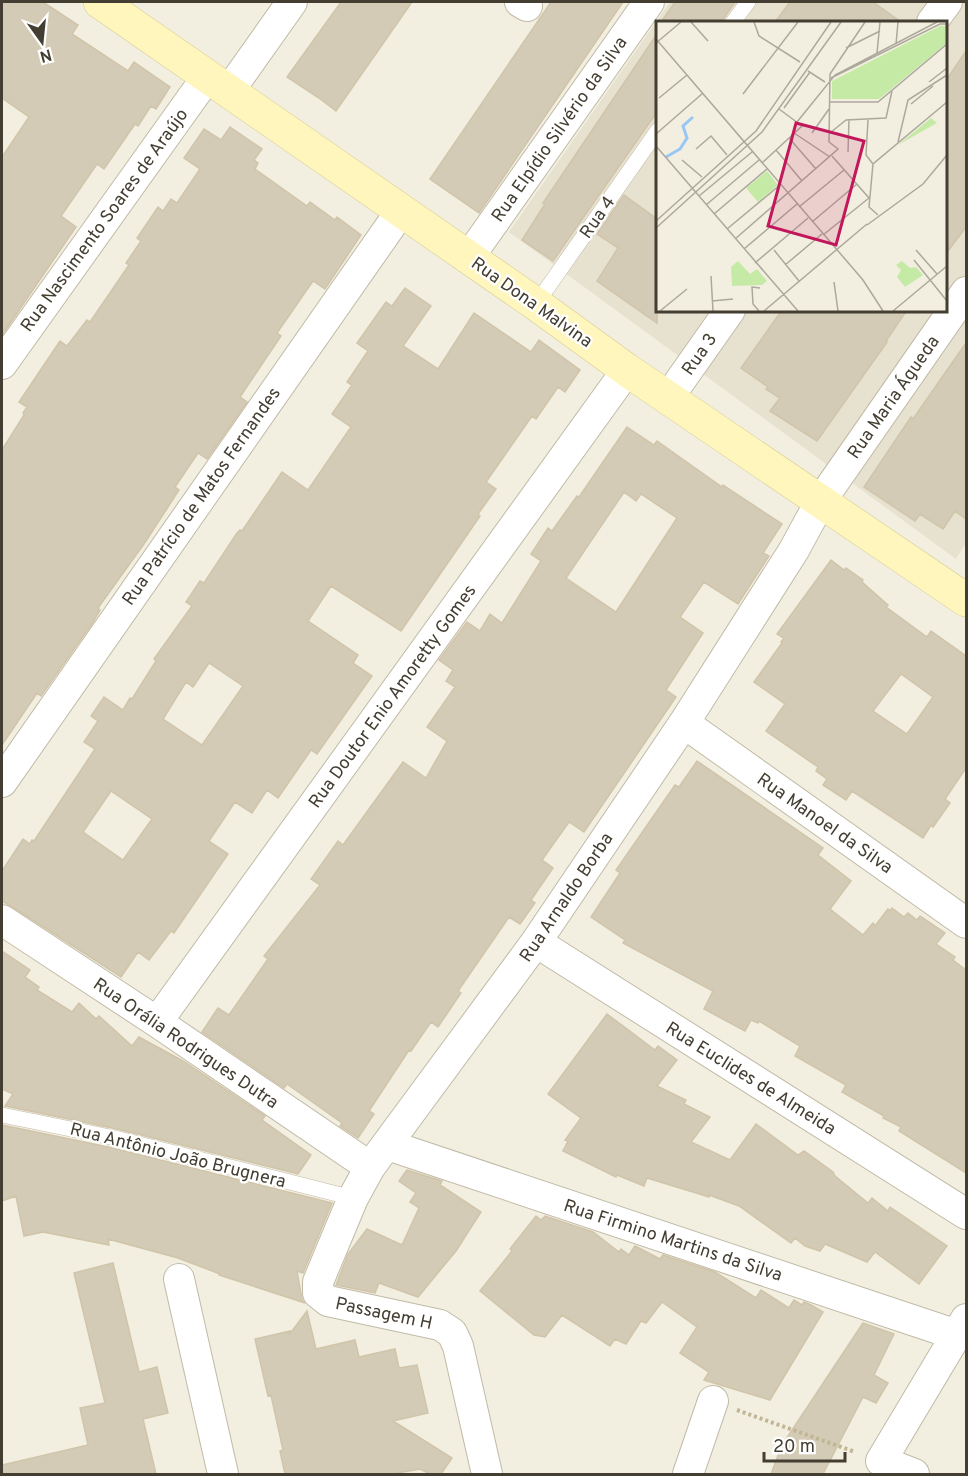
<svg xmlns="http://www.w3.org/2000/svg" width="968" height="1476" viewBox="0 0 968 1476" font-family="Overpass,sans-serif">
<rect width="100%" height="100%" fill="#f2efe1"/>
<path fill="#e7e1cf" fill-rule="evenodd" d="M 670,2 L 966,2 L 966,543 L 956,559 L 509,232 ZM 658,22 L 946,22 L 946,310 L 658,310 Z"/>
<path fill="#d4cbb6" stroke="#d0c4a9" stroke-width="1.5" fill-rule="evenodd" d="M 2,2 L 43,2 L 78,25 L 72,34 L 128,71 L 134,62 L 170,87 L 156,109 L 151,106 L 138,126 L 135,124 L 104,169 L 97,164 L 61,216 L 76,227 L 2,335 L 2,157 L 29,117 L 2,98 Z
M 341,2 L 412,2 L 336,111 L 319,98 L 287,77 Z
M 551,2 L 623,2 L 479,213 L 430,179 Z
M 675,2 L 735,2 L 721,22 L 661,22 Z
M 790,2 L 873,2 L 901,22 L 775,22 Z
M 657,34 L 657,112 L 553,261 L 522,240 L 545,204 L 543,203 Z
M 966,51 L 966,227 L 945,255 L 945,82 Z
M 230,127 L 262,149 L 254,160 L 258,163 L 255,169 L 307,206 L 310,202 L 335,220 L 337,217 L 361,235 L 325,289 L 313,281 L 277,333 L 281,336 L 240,397 L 247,402 L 207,459 L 198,453 L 175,487 L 179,490 L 146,541 L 98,608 L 100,610 L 93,622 L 41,696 L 37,693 L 2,745 L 2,450 L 24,415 L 23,413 L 27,407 L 19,402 L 60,341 L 67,346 L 87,320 L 90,322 L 129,265 L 126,263 L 141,241 L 137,238 L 158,207 L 163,211 L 171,199 L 177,203 L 200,169 L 184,158 L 204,129 L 221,140 Z
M 624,195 L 657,219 L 657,323 L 597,281 L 618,248 L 597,234 Z
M 405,288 L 431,306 L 403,346 L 438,369 L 474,313 L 531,352 L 539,340 L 580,370 L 565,392 L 558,387 L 536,419 L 532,416 L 486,482 L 496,489 L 478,514 L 480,516 L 401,631 L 331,586 L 308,621 L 358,655 L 353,663 L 372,676 L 317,754 L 311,750 L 278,798 L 267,790 L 252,813 L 235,802 L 209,841 L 228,854 L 174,933 L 171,931 L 149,960 L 138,952 L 121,977 L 11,906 L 2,901 L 2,871 L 23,839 L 30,844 L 32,840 L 34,841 L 95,749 L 84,742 L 98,721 L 91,716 L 104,697 L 123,710 L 130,698 L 132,699 L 156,661 L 154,659 L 192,606 L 186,602 L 200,581 L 204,583 L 237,533 L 240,530 L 242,531 L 282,472 L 308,490 L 351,427 L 332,414 L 352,385 L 347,382 L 368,351 L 357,343 L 386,302 L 392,306 ZM 209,663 L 243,686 L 202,745 L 163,719 L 186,682 L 193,687 ZM 111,791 L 152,819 L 123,860 L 83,832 Z
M 782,310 L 907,310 L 886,341 L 887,342 L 817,441 L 770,411 L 780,398 L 766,389 L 768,387 L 741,368 Z
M 966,343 L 966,519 L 955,511 L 943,529 L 920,514 L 915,521 L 864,487 L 911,417 L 913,419 Z
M 627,427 L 654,445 L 657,441 L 722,487 L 723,485 L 782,524 L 763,553 L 769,556 L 738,604 L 704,582 L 680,617 L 703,633 L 666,690 L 676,697 L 584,832 L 569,822 L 542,860 L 553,868 L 531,900 L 535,903 L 520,924 L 509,917 L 458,991 L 461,993 L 438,1027 L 431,1022 L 411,1051 L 409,1050 L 369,1111 L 374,1114 L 358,1138 L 340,1126 L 342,1123 L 287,1084 L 284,1088 L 202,1032 L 218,1008 L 229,1015 L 268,959 L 264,956 L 320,885 L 311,879 L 338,841 L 343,845 L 403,762 L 426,778 L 447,741 L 427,727 L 455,687 L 446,681 L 453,670 L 439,660 L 467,622 L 480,631 L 490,614 L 502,623 L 541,561 L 531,554 L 548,528 L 552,531 L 577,496 L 579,497 ZM 624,492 L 636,501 L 641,494 L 677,518 L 616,612 L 566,578 Z
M 831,560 L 844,570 L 846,568 L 863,580 L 862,582 L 888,605 L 886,607 L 927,637 L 931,631 L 966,656 L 966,768 L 945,799 L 950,803 L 933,827 L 931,825 L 923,838 L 852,791 L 846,800 L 823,785 L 827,779 L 816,771 L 818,767 L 766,731 L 785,704 L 754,682 L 782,643 L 781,642 L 784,638 L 777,634 ZM 901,674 L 933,697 L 907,734 L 873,711 Z
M 697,761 L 823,848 L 818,855 L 851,881 L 830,909 L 863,935 L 873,923 L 875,926 L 888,909 L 890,911 L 892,908 L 904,917 L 908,913 L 917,920 L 920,916 L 945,933 L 936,944 L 955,957 L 953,960 L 966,970 L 966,1173 L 899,1131 L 901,1127 L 883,1118 L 884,1116 L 842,1092 L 846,1085 L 795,1056 L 800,1046 L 759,1021 L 758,1023 L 751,1020 L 745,1031 L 704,1009 L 713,991 L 623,943 L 625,940 L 591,917 L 620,873 L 616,870 L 675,785 L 679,787 Z
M 2,951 L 30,970 L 25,977 L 39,987 L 37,990 L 72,1012 L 79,1003 L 96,1019 L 99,1016 L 132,1046 L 139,1037 L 183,1061 L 265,1116 L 262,1120 L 311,1155 L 298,1174 L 117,1129 L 5,1106 L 13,1094 L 2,1089 Z
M 607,1014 L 655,1050 L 658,1046 L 677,1060 L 657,1086 L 686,1100 L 684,1104 L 710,1117 L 691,1142 L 730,1160 L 756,1124 L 798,1155 L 804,1151 L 833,1172 L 835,1176 L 868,1203 L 872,1198 L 888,1211 L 890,1207 L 947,1246 L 919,1284 L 875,1252 L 867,1262 L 825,1244 L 820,1251 L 805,1246 L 795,1238 L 791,1243 L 739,1206 L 709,1195 L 709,1197 L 647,1178 L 644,1186 L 617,1175 L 616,1177 L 563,1151 L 568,1141 L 565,1140 L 581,1118 L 548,1094 Z
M 2,1125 L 113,1148 L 332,1203 L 303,1273 L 297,1271 L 302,1300 L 305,1303 L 219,1275 L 220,1274 L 178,1258 L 108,1239 L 109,1245 L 43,1232 L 24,1236 L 16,1196 L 2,1201 Z
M 407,1170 L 442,1181 L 440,1185 L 481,1212 L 456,1251 L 418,1297 L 379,1283 L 375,1293 L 336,1285 L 348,1254 L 367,1229 L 402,1245 L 419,1208 L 410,1202 L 416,1193 L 399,1181 Z
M 536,1216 L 541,1220 L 545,1216 L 593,1232 L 619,1252 L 621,1249 L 629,1255 L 635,1246 L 660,1259 L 663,1255 L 715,1272 L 756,1298 L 761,1290 L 789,1308 L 794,1300 L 802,1305 L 804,1302 L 811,1305 L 823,1312 L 770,1400 L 704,1380 L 709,1372 L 680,1353 L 697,1327 L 662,1302 L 646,1323 L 641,1321 L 626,1344 L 615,1339 L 610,1346 L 562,1315 L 545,1337 L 534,1335 L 480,1291 L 512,1251 L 510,1249 Z
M 113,1263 L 139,1372 L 157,1367 L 168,1413 L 143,1419 L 156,1474 L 3,1474 L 2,1465 L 88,1445 L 80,1408 L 105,1403 L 74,1273 Z
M 307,1311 L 316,1349 L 355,1340 L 359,1357 L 395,1349 L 399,1368 L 417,1365 L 428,1413 L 393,1421 L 452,1458 L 441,1474 L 430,1474 L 420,1469 L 392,1474 L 285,1474 L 280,1451 L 283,1450 L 271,1395 L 268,1396 L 255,1339 L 290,1331 L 289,1335 Z
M 863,1323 L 894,1334 L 874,1375 L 888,1383 L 876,1403 L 863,1397 L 823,1474 L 771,1474 L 782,1445 Z"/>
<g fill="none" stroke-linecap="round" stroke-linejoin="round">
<defs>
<path id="lane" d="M 733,22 L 748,2
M 536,304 L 658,130
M 2,1115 L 115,1138 L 353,1198"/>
<path id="street" d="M 520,2 L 527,6
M 932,22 L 947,2
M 229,91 L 292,2
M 469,257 L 649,2
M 2,364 L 207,77
M 668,398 L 730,310
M 684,723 L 966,923
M 2,782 L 401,211
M 2,920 L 157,1022 L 370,1167
M 536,942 L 966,1214
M 157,1022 L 627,370
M 388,1145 L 957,1335
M 179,1279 L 223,1474
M 487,1474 L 458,1346 L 452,1333 L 440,1325 L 328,1301 L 318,1293 L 318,1282 L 353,1198 L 370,1167 L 536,942 L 684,723 L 794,550 L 820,502 L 966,292
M 688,1474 L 713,1401
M 914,1474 L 881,1461 L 966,1319"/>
<path id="secondary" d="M 100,2 L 536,304 L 627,370 L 966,600"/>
</defs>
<use href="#lane" stroke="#c1baa6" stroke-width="16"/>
<use href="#street" stroke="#c1baa6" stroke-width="32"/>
<use href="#secondary" stroke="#d5ca8d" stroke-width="34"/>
<path stroke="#c1b594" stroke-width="4" stroke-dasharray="3 3" stroke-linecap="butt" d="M 737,1410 L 855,1452"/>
<use href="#lane" stroke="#fff" stroke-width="15"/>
<use href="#street" stroke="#fff" stroke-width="30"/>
<use href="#secondary" stroke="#fff6be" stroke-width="33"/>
</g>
<g text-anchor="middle" stroke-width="4.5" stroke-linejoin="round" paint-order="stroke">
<g font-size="18" fill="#443e32" stroke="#fff">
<text transform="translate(559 129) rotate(-55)" y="6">Rua Elpídio Silvério da Silva</text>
<text transform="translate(597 217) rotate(-55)" y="6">Rua 4</text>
<text transform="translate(104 220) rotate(-54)" y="6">Rua Nascimento Soares de Araújo</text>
<text transform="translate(532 302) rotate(35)" y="6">Rua Dona Malvina</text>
<text transform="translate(699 354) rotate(-55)" y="6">Rua 3</text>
<text transform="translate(893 397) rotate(-55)" y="6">Rua Maria Águeda</text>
<text transform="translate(201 496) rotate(-55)" y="6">Rua Patrício de Matos Fernandes</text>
<text transform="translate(392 696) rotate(-54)" y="6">Rua Doutor Enio Amoretty Gomes</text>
<text transform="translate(825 823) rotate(35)" y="6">Rua Manoel da Silva</text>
<text transform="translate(566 897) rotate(-56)" y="6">Rua Arnaldo Borba</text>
<text transform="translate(186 1043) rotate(34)" y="6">Rua Orália Rodrigues Dutra</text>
<text transform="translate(751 1078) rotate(32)" y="6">Rua Euclides de Almeida</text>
<text transform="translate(178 1155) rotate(14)" y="6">Rua Antônio João Brugnera</text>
<text transform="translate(673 1240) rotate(18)" y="6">Rua Firmino Martins da Silva</text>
<text transform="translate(384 1313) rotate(12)" y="6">Passagem H</text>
</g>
</g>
<g transform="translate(656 21)">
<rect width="291" height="291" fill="#f2efe1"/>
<path d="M 284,5 L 291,5 L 291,22 L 223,78 L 176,78 L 176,60 ZM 275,97 L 281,102 L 242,124 ZM 111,150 L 122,164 L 102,181 L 90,167 ZM 82,240 L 94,253 L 101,248 L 111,260 L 106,264 L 76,265 L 75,246 ZM 246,240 L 254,247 L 260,246 L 267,254 L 249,266 L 241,256 L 245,249 L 240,244 Z" fill="#c5eaa6"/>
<path fill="none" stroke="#98c6f5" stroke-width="3" d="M 10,136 L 24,128 L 31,117 L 27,105 L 37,96"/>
<path fill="none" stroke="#aca89b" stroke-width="1.5" d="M 35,1 L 52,20M 98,1 L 103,15 L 144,41M 0,18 L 207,259 L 227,290M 0,22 L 25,1M 240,23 L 242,1M 190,27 L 224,10M 221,32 L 224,1M 152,50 L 169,61M 175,57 L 284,3 L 291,3M 273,61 L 291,47M 87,73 L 142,1M 3,77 L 31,54M 174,81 L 222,81 L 291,23M 255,83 L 277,65M 128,87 L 154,51M 212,99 L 210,134 L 217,143M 141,101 L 179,54 L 281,1M 138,112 L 174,136M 156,112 L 173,88M 174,112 L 190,99 L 230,97 L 236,70M 0,113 L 47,72M 133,117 L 160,148M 242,121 L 252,79 L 291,54M 0,125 L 142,290M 40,128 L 55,115 L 71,134M 120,129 L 146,160M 192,131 L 193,98M 26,139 L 46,156M 106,142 L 146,105 L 123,88M 43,175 L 96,131M 50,184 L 103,139M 143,186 L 188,149M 58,193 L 111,148M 222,194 L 213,186 L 217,143 L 291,81M 0,200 L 100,110 L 175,1M 156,201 L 201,163M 211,204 L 267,163 L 291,134M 0,207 L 106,111 L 185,1M 71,208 L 124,164M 167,214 L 213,177 L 176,135M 79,218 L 182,128 L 173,121 L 174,53 L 209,1M 88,228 L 141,183M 118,229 L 143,260M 260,229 L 281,253M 258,239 L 291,280M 99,242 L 152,197M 129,244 L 166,213M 55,255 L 57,290M 178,261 L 182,290M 56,280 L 77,278M 4,290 L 31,268M 103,290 L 97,283 L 96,266 L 104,267M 108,290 L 211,203M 237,290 L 291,245"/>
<path fill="#c2185b" fill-opacity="0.15" stroke="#c2185b" stroke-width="3" d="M 140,102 L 208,120 L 180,224 L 112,205 Z"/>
<rect width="291" height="291" fill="none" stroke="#443e32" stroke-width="3"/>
</g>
<rect width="968" height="1476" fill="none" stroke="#443e32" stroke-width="6"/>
<g transform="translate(42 42) rotate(165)" stroke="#ffffff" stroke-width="4.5" paint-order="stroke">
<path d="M0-4.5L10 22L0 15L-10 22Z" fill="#443e32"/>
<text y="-9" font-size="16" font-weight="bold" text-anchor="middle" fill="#443e32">N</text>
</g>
<path d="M764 1452v9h81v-9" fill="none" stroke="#443e32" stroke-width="3"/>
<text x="773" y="1452" font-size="18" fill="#443e32" stroke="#ffffff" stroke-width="4.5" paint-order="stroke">20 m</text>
</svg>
